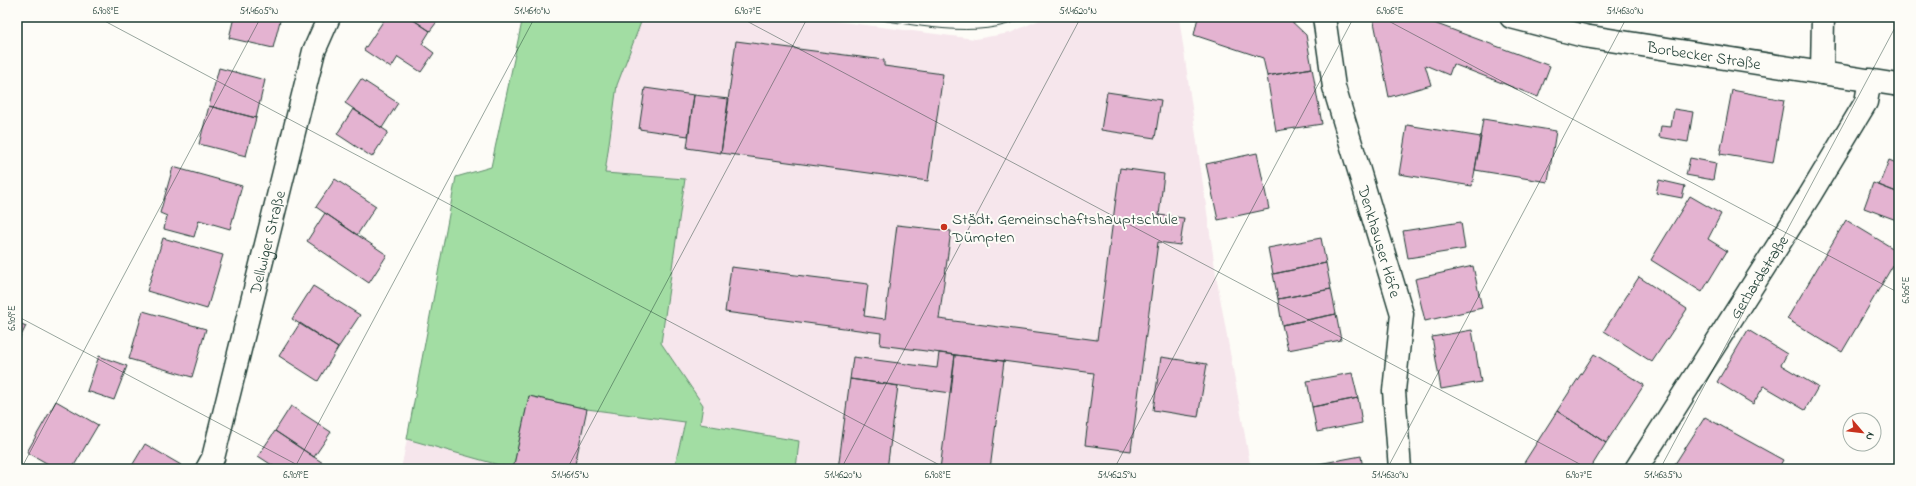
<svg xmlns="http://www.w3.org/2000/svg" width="1916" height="486" viewBox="0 0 1916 486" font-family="'Indie Flower',sans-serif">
<rect width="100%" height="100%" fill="#fdfcf7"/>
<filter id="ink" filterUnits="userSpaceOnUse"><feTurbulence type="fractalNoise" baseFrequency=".025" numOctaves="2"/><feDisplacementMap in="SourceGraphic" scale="8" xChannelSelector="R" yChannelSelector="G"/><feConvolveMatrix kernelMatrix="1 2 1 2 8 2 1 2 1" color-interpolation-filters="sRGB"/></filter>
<g filter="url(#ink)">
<path fill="#f6e6ec" d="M 643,17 L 803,17 L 975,39 L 1010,33 L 1046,17 L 1179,17 L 1216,275 L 1251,469 L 796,469 L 799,441 L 700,424 L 703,405 L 661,343 L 685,179 L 605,173 L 617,85 Z
M 529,396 L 587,409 L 685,422 L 674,469 L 401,469 L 407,439 L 513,469 Z"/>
<path fill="#a2dda3" stroke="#608d6c" d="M 523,17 L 643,17 L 617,85 L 605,173 L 685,179 L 661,343 L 703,405 L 700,424 L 799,441 L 796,469 L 674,469 L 685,422 L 587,409 L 529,396 L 513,469 L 407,439 L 456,177 L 491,167 Z"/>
<path fill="#e4b3d1" stroke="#1f3d34" d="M 234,17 L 281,17 L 273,48 L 229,38 Z
M 386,17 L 409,17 L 430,31 L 422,44 L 434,53 L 421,72 L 398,57 L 391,68 L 364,50 Z
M 409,17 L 445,17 L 442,21 L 439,19 L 430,31 Z
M 1198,17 L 1287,17 L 1306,35 L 1312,68 L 1267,76 L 1263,58 L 1194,35 Z
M 1373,17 L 1418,17 L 1550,66 L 1538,97 L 1453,64 L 1449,75 L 1425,65 L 1431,85 L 1389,97 Z
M 736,41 L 884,60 L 884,66 L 943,74 L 928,181 L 721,153 Z
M 219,68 L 265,80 L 256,118 L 209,106 Z
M 1312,68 L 1322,124 L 1276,131 L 1267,76 Z
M 361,79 L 398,103 L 382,128 L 345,103 Z
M 645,88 L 694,95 L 688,136 L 639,129 Z
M 1732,90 L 1784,100 L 1773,163 L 1720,154 Z
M 1107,92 L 1161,100 L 1155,138 L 1101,130 Z
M 694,95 L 729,99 L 721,153 L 687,148 Z
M 209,106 L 256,118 L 246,156 L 199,144 Z
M 353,109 L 388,132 L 372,157 L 337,134 Z
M 1674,109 L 1693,112 L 1688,142 L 1659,137 L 1661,126 L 1671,127 Z
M 1483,119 L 1556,131 L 1548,182 L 1475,170 Z
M 1407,125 L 1481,137 L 1472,186 L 1399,174 Z
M 1257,153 L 1269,209 L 1218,220 L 1206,164 Z
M 1690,158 L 1716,163 L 1713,180 L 1686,175 Z
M 1889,160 L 1899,164 L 1899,193 L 1879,185 Z
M 173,167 L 242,186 L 230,229 L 199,220 L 194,237 L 164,229 L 167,216 L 160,213 Z
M 1120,168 L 1164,174 L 1159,215 L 1184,218 L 1180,245 L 1158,242 L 1131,451 L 1085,445 L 1094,373 L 880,345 L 881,333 L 725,312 L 731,267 L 868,284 L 864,316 L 885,319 L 897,225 L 951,231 L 939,319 L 1097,340 Z
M 335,179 L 376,206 L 357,235 L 316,207 Z
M 1659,180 L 1685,186 L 1682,198 L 1656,193 Z
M 1873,183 L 1899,193 L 1899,221 L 1864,208 Z
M 1690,196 L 1721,214 L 1708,239 L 1727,251 L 1702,292 L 1651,260 Z
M 325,213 L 387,255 L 369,283 L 307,241 Z
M 1846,220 L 1899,252 L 1899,255 L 1842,352 L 1787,319 Z
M 1461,222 L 1465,249 L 1408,258 L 1403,231 Z
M 163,238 L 223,255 L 207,309 L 147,291 Z
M 1321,238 L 1326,263 L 1273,274 L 1268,248 Z
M 1326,263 L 1331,289 L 1278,299 L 1273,274 Z
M 1473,266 L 1482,308 L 1425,321 L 1415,279 Z
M 1639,277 L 1687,309 L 1652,362 L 1604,331 Z
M 313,286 L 360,315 L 338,348 L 292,319 Z
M 1331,289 L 1336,314 L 1282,325 L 1278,299 Z
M 143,311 L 206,329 L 192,377 L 129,359 Z
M 1336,314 L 1341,340 L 1288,350 L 1282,325 Z
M 17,322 L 26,326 L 17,344 Z
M 300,323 L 338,348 L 318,381 L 279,356 Z
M 1472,330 L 1481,382 L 1441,389 L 1432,337 Z
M 1748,330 L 1787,354 L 1781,365 L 1818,387 L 1805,410 L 1764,386 L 1753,404 L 1717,382 Z
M 939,353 L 955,355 L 951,393 L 850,379 L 853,357 L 937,368 Z
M 1594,354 L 1644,385 L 1606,443 L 1557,411 Z
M 955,355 L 1004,361 L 990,469 L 940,469 Z
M 99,356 L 127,366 L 114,400 L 87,391 Z
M 1161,357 L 1207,364 L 1198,417 L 1153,410 Z
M 1352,373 L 1358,398 L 1312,407 L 1307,381 Z
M 850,379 L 898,386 L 887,469 L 838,469 Z
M 529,396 L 587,409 L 574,469 L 513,469 Z
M 1358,398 L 1362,423 L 1317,432 L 1312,407 Z
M 56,401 L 98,425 L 72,469 L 57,469 L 27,452 Z
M 291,406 L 331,432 L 314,457 L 275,431 Z
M 1557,411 L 1606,443 L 1590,469 L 1520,469 Z
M 1705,417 L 1783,460 L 1778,469 L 1677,469 L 1673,467 Z
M 275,431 L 326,465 L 323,469 L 278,469 L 258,456 Z
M 145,444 L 181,465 L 179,469 L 130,469 Z
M 1361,456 L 1363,469 L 1313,469 L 1313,465 Z"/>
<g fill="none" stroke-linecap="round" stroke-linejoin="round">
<defs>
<g id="minor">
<path id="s1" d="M 1324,17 L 1334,87 L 1402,314 L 1394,391 L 1400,469"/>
<path id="s2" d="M 1511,17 L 1584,36 L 1899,85"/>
<path d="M 1822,73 L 1823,17"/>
<path id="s3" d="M 207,469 L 213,458 L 314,51 L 329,17"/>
<path id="s4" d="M 1636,469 L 1810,195 L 1866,102 L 1870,80"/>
</g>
</defs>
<use href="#minor" stroke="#1f3d34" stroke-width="25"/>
<use href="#minor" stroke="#fdfcf7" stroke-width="22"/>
<path stroke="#1f3d34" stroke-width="1" d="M 860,17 C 910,23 979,42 1025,17"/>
</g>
</g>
<path fill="none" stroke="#1f3d34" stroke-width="1" stroke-opacity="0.45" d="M 97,17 L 947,469M 739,17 L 1589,469M 1381,17 L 1899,293M 17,316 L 305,469M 21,469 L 261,17M 294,469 L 535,17M 567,469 L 808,17M 841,469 L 1081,17M 1114,469 L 1354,17M 1387,469 L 1627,17M 1660,469 L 1899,20"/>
<circle fill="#c8321e" stroke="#fdfcf7" stroke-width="1.5" cx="944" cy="227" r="4"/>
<g text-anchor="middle" stroke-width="4" stroke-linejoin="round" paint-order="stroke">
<g font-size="16" fill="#1f3d34" stroke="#fdfcf7">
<text dy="6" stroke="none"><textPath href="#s2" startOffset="197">Borbecker Straße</textPath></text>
<text dy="6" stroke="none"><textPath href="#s1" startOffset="232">Denkhauser Höfe</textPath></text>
<text dy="6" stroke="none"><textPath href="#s3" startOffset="235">Dellwiger Straße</textPath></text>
<text dy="6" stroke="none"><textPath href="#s4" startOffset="228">Gerhardstraße</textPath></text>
</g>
<g font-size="16" fill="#1f3d34" stroke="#fdfcf7" text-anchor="start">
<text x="952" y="224">Städt. Gemeinschaftshauptschule<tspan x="952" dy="18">Dümpten</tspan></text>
</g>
</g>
<rect width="1916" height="486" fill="none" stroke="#fdfcf7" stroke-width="44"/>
<g transform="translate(1862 432) rotate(118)"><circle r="19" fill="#fdfcf7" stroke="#a4b0a9"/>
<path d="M0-3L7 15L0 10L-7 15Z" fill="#c8321e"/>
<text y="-6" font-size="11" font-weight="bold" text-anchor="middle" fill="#1f3d34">N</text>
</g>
<rect x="22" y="22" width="1872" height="442" fill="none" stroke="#1f3d34" stroke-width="1.5"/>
<g font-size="10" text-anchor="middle" fill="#1f3d34">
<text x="106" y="14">6.908°E</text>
<text x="259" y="14">51.4605°N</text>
<text x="532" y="14">51.4610°N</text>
<text x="748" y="14">6.907°E</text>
<text x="1078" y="14">51.4620°N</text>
<text x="1390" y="14">6.906°E</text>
<text x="1625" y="14">51.4630°N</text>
<text transform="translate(1905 290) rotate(-90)" y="4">6.906°E</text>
<text transform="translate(11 318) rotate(-90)" y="4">6.909°E</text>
<text x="296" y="478">6.909°E</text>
<text x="570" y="478">51.4615°N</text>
<text x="843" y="478">51.4620°N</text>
<text x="938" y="478">6.908°E</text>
<text x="1117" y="478">51.4625°N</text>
<text x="1390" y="478">51.4630°N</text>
<text x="1579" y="478">6.907°E</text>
<text x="1663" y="478">51.4635°N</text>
</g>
</svg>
